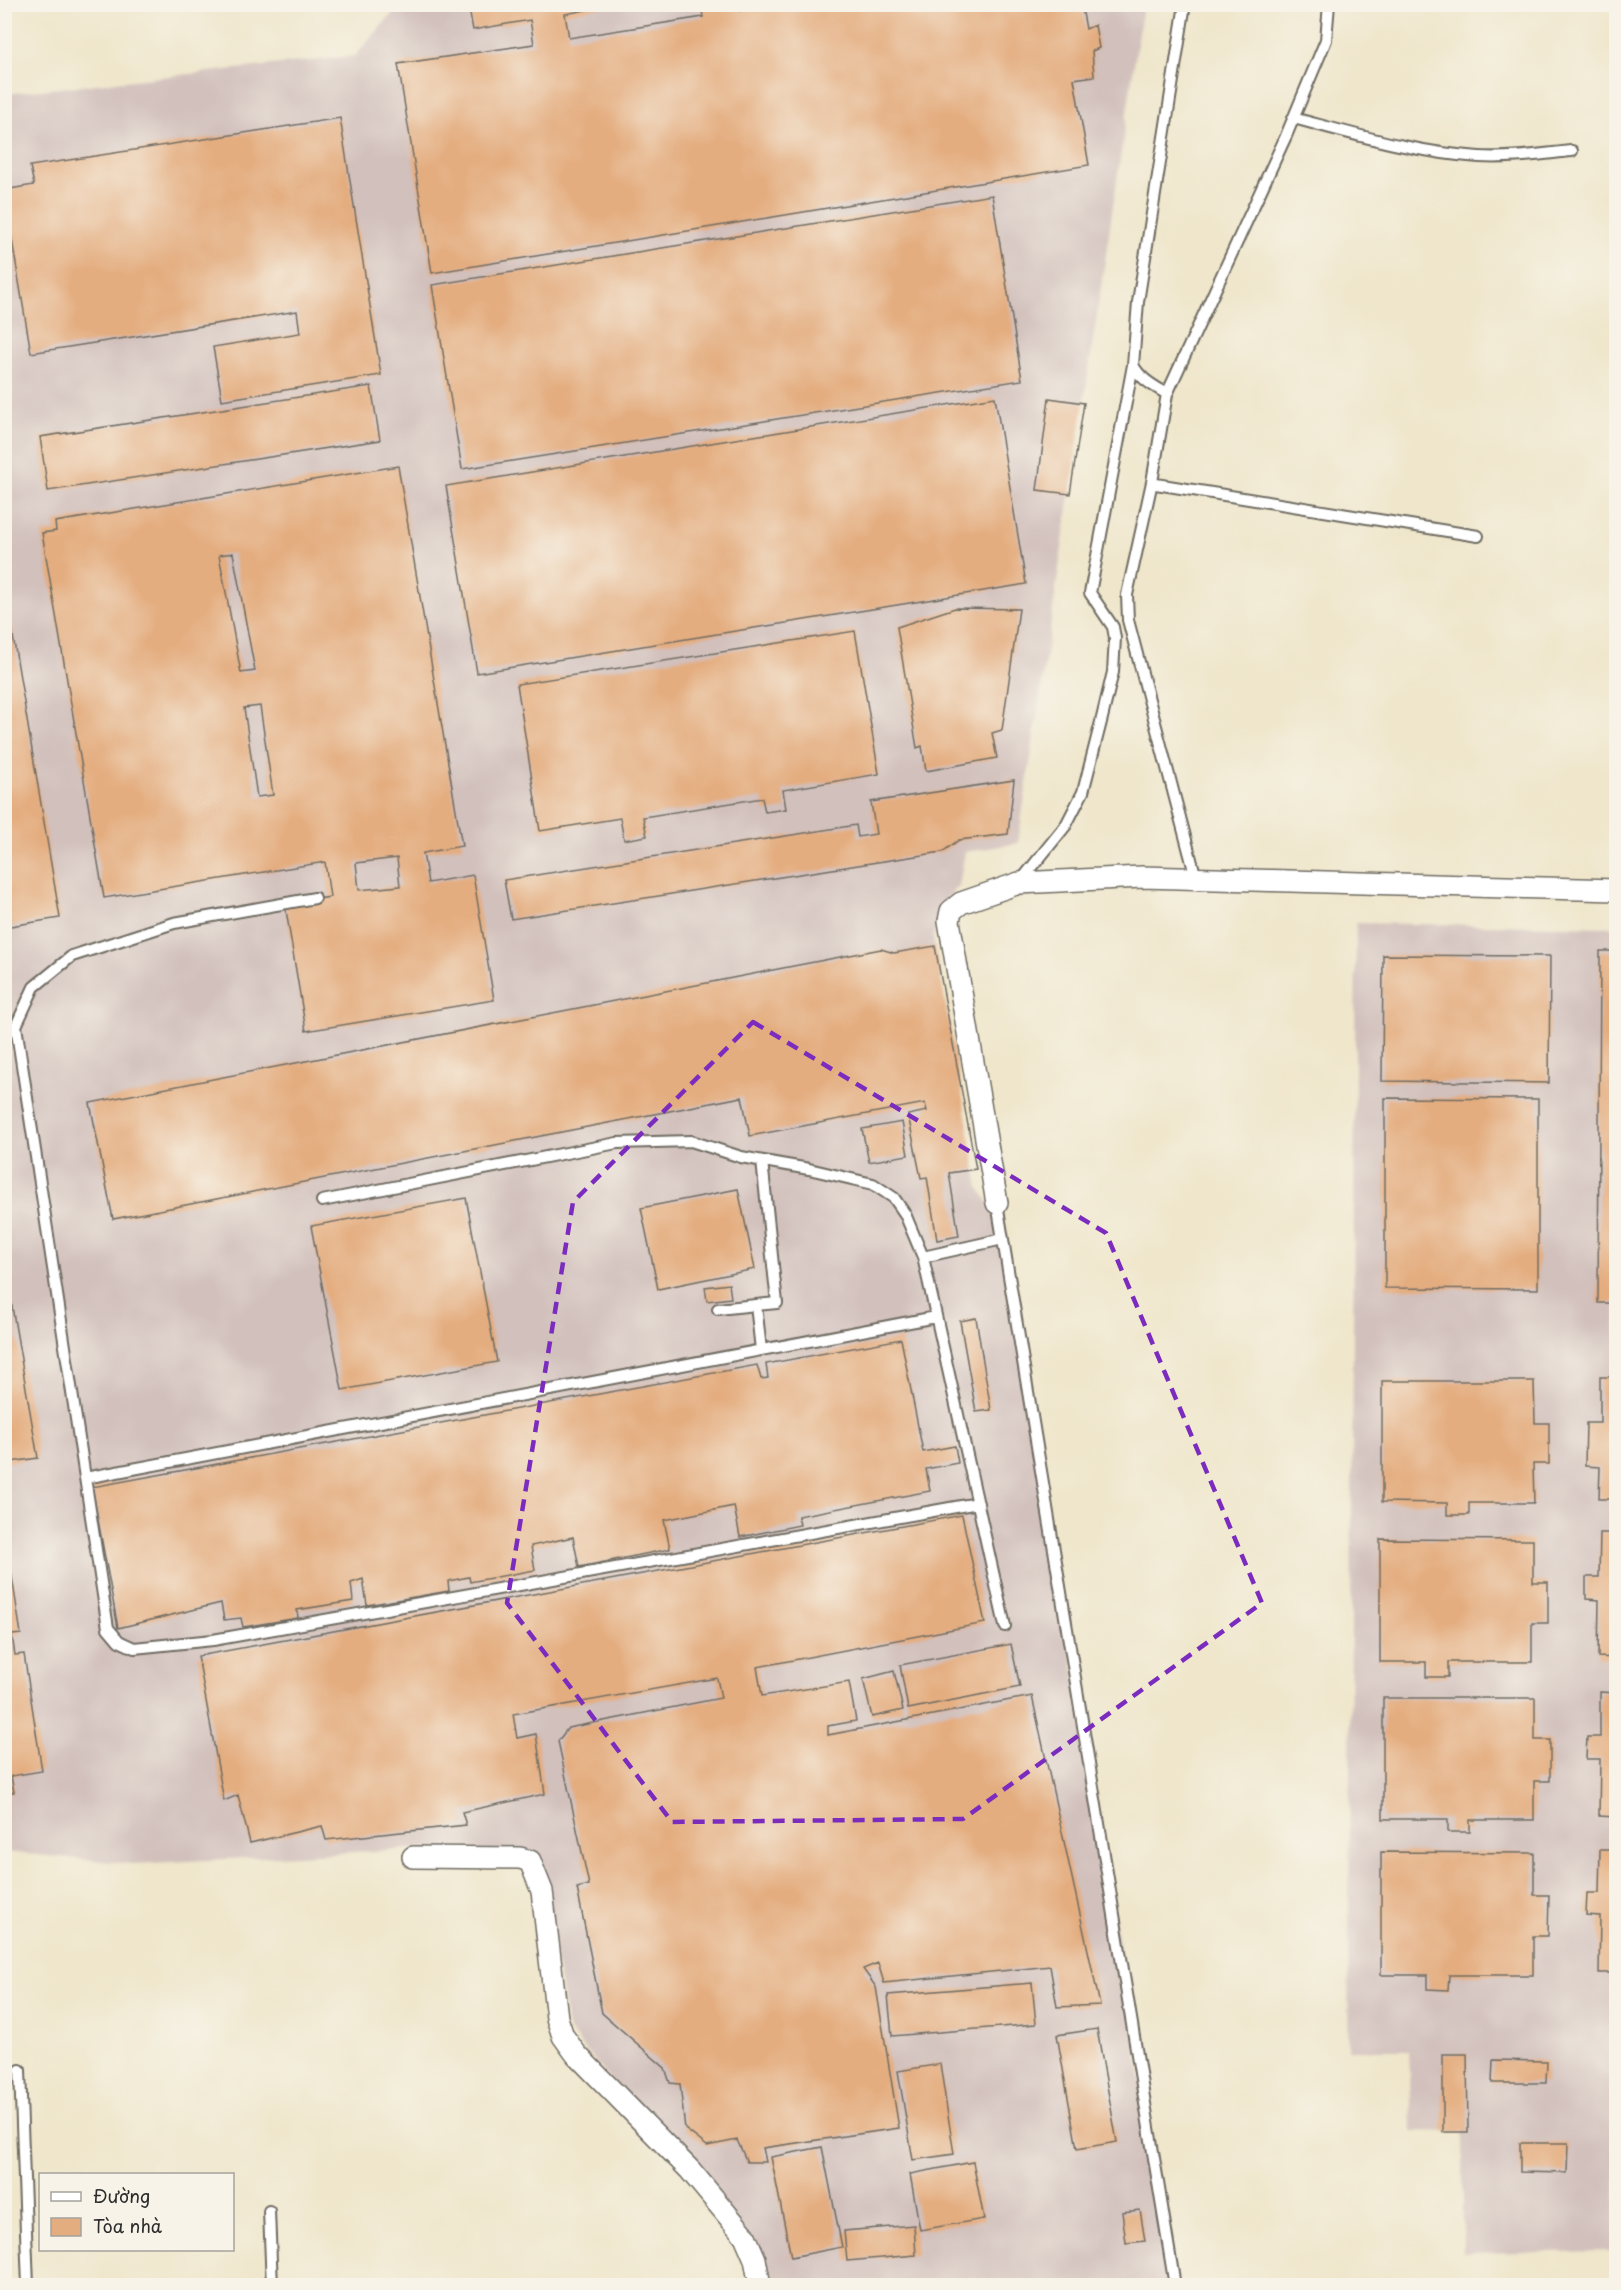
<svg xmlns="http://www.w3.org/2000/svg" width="1621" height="2290" viewBox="0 0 1621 2290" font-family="'Playpen Sans',sans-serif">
<rect width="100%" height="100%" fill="#f7f3e8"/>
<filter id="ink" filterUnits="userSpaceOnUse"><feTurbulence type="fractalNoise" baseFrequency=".0167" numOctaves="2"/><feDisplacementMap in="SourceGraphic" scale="12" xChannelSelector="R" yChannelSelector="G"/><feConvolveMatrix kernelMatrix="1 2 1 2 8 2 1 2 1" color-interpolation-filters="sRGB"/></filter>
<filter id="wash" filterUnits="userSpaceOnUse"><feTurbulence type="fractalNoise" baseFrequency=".008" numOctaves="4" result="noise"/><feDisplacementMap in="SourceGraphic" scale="24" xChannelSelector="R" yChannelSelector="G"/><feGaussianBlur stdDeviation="1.35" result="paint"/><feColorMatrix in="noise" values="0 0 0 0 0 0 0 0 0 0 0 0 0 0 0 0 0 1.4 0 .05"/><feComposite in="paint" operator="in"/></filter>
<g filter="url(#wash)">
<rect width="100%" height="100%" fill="#efe6cb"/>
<path fill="#d1c0bc" d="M 400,5 L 1143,5 L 1018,843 L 965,852 L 959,886 L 940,906 L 933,937 L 979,1188 L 1000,1219 L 1175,2285 L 766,2285 L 763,2258 L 569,2031 L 536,1856 L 410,1849 L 133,1864 L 5,1852 L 4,94 L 355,56 Z
M 1356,923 L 1616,927 L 1616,2251 L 1463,2253 L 1463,2132 L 1412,2131 L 1409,2050 L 1348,2050 Z"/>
<g id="blocks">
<path fill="#e4ad80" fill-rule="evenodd" d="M 468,4 L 617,4 L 565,14 L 569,38 L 703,17 L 701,4 L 738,4 L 739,11 L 780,4 L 1092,4 L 1092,9 L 1082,8 L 1086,29 L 1095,25 L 1099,48 L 1092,51 L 1094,76 L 1074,79 L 1089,165 L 432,273 L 398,64 L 534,44 L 530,20 L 473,30 Z
M 340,118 L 381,375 L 222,400 L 213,347 L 300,333 L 297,311 L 31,353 L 4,192 L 4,190 L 34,185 L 30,166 Z
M 992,195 L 1022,380 L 462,469 L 432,285 Z
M 371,386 L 380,440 L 48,491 L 40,437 Z
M 995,397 L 1026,584 L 477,673 L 446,486 Z
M 1049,398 L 1084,403 L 1070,494 L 1037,490 Z
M 398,466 L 462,846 L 423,853 L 428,883 L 473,875 L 494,1000 L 306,1031 L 285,904 L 330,897 L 325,862 L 104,898 L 42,533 L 56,531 L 55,522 ZM 233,553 L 255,671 L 241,673 L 219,555 ZM 260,706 L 273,795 L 257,797 L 244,708 ZM 397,858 L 400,886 L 359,890 L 356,863 Z
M 4,582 L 60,918 L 4,927 Z
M 955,608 L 1019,609 L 1002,730 L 992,733 L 997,758 L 926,771 L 922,746 L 917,748 L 897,627 Z
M 855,631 L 879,774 L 783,790 L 786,809 L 765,812 L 762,798 L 643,817 L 647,836 L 624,840 L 620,818 L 540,831 L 517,684 Z
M 1014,780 L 1008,834 L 959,840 L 942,852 L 511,919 L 504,880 L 856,825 L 858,837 L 876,834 L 871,802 Z
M 935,946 L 976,1169 L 949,1173 L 959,1236 L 937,1240 L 927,1177 L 921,1178 L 908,1115 L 927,1111 L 925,1103 L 750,1136 L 742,1097 L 113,1219 L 90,1103 L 881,949 L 894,953 Z
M 1600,951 L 1616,951 L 1616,1303 L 1598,1303 Z
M 1383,955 L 1550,956 L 1549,1083 L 1382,1081 Z
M 1385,1098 L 1538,1099 L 1538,1289 L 1385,1288 Z
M 902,1122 L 908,1155 L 869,1162 L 862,1129 Z
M 738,1189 L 755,1269 L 658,1289 L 641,1208 Z
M 466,1198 L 497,1362 L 342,1390 L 311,1226 Z
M 4,1260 L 38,1458 L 4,1463 Z
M 729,1284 L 731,1298 L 707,1301 L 705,1287 Z
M 976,1318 L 991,1410 L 976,1412 L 960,1321 Z
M 901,1339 L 923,1452 L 955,1446 L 958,1463 L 926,1469 L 930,1491 L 798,1516 L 800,1525 L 740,1537 L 734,1506 L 664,1520 L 670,1549 L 579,1567 L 573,1537 L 531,1546 L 535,1570 L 470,1582 L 469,1577 L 448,1581 L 449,1591 L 367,1605 L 363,1579 L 351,1583 L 353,1601 L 297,1610 L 298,1618 L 243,1627 L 241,1618 L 224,1620 L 221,1603 L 118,1628 L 92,1487 L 757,1365 L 761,1379 L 768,1378 L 766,1364 Z
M 1600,1377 L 1616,1377 L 1616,1499 L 1599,1499 L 1600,1467 L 1585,1466 L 1586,1423 L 1600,1423 Z
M 1382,1381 L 1534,1381 L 1535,1423 L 1549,1423 L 1549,1464 L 1533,1464 L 1534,1503 L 1469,1503 L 1469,1515 L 1447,1515 L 1447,1503 L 1382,1502 Z
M 962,1515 L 985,1623 L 757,1667 L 762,1696 L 849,1682 L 856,1721 L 828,1726 L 828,1735 L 1032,1696 L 1100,2005 L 1057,2007 L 1050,1966 L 884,1983 L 878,1963 L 863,1969 L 876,1987 L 899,2128 L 763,2148 L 766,2162 L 747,2162 L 737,2140 L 707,2146 L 685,2129 L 680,2084 L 670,2083 L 665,2068 L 602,2013 L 577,1888 L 589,1885 L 558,1741 L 568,1728 L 721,1698 L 717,1678 L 513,1714 L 517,1738 L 536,1734 L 545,1794 L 462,1812 L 466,1825 L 326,1840 L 322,1826 L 250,1843 L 238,1795 L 224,1801 L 198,1656 Z
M 1600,1533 L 1616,1533 L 1616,1658 L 1598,1657 L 1599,1600 L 1586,1599 L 1586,1577 L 1599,1577 Z
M 6,1539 L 21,1634 L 12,1635 L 15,1655 L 24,1654 L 42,1771 L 11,1776 L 14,1792 L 4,1794 Z
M 1380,1539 L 1533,1540 L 1533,1582 L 1548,1582 L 1548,1623 L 1532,1623 L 1532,1662 L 1448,1662 L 1448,1677 L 1426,1677 L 1426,1662 L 1380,1662 Z
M 1011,1644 L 1020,1687 L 908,1709 L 900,1665 Z
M 894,1671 L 903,1710 L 872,1717 L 863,1679 Z
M 1600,1692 L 1616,1693 L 1616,1817 L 1599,1816 L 1600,1759 L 1586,1759 L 1587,1737 L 1600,1737 Z
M 1383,1698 L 1535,1698 L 1535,1740 L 1550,1740 L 1550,1781 L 1534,1781 L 1534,1820 L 1470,1820 L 1470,1832 L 1448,1832 L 1448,1819 L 1383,1819 Z
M 1600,1849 L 1616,1849 L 1616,1973 L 1599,1973 L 1600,1916 L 1586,1915 L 1587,1893 L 1599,1893 Z
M 1381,1852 L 1534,1853 L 1534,1895 L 1549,1895 L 1548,1936 L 1533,1936 L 1533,1975 L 1449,1975 L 1448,1990 L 1427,1989 L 1427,1975 L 1381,1975 Z
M 1032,1983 L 1036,2024 L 892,2036 L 888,1995 Z
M 1097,2029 L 1117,2142 L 1077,2149 L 1057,2035 Z
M 1443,2054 L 1467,2054 L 1468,2132 L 1443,2132 Z
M 1493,2060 L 1547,2061 L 1546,2083 L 1492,2083 Z
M 940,2064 L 954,2154 L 913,2160 L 898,2071 Z
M 1520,2143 L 1568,2143 L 1567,2173 L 1520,2172 Z
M 822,2147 L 842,2247 L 791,2257 L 771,2157 Z
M 973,2162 L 984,2219 L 920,2230 L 910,2174 Z
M 1140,2210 L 1145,2241 L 1126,2243 L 1122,2212 Z
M 914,2225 L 916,2255 L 847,2261 L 844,2231 Z"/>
</g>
</g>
<g filter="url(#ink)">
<use href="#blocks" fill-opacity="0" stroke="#706c63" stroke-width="1.5"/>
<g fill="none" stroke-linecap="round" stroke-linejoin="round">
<defs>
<path id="service" d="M 1293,118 C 1354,134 1416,153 1479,157 C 1510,159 1542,154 1572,151
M 1167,394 C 1154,386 1140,379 1133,365 L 1138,302 L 1185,4
M 1152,482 L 1156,484 L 1478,536
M 1196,878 L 1128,620 L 1127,595 L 1152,482 L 1167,394 L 1286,136 L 1326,40 L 1329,4
M 1020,882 L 1066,825 L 1083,792 L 1102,718 L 1113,672 L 1115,638 L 1113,627 L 1090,593 L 1133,365
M 16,1026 L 108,1628 L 119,1641 L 134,1648 L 213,1640 L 978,1503
M 4,1028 L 16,1026 L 34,987 L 72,956 L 174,923 L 315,898
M 322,1201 L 617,1143 L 691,1141 L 741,1157 L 809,1169 L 873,1184 L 894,1198 L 905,1214 L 923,1257 L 1005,1626
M 997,1203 L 1175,2286
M 923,1257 L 1003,1239
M 718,1309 L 756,1305
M 761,1350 L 756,1305 L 777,1303 L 762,1161
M 85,1478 L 936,1317
M 20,2070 L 28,2286
M 269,2211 L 272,2286"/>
<path id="minor" d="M 997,1203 L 949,921 L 951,911 L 961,903 L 1019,883 L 1142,877 L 1616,890
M 413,1857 L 520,1858 L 530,1861 L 542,1891 L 557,2018 L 563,2036 L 576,2054 L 690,2170 L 745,2236 L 755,2259 L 760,2286"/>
</defs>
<use href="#service" stroke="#706c63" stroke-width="14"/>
<use href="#minor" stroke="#706c63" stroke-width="24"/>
<use href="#service" stroke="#fff" stroke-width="10"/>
<use href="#minor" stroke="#fff" stroke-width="21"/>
</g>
</g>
<path fill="none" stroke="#7b2cbf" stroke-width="4.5" stroke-dasharray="12 8" stroke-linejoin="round" d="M 753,1022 L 1106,1233 L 1262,1603 L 963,1819 L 672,1822 L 507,1603 L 573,1202 Z"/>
<rect width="1621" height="2290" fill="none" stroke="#f7f3e8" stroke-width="24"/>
<rect x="39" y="2173" width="195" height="78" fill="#f7f3e8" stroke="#a5a39c" stroke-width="1.5"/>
<rect x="51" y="2192" width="30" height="9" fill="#ffffff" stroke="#a5a39c" stroke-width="1.5"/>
<text x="93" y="2203" font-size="18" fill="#2b2b2b">Đường</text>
<rect x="51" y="2218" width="30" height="18" fill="#e4ad80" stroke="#a5a39c" stroke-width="1.5"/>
<text x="93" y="2233" font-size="18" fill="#2b2b2b">Tòa nhà</text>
</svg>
